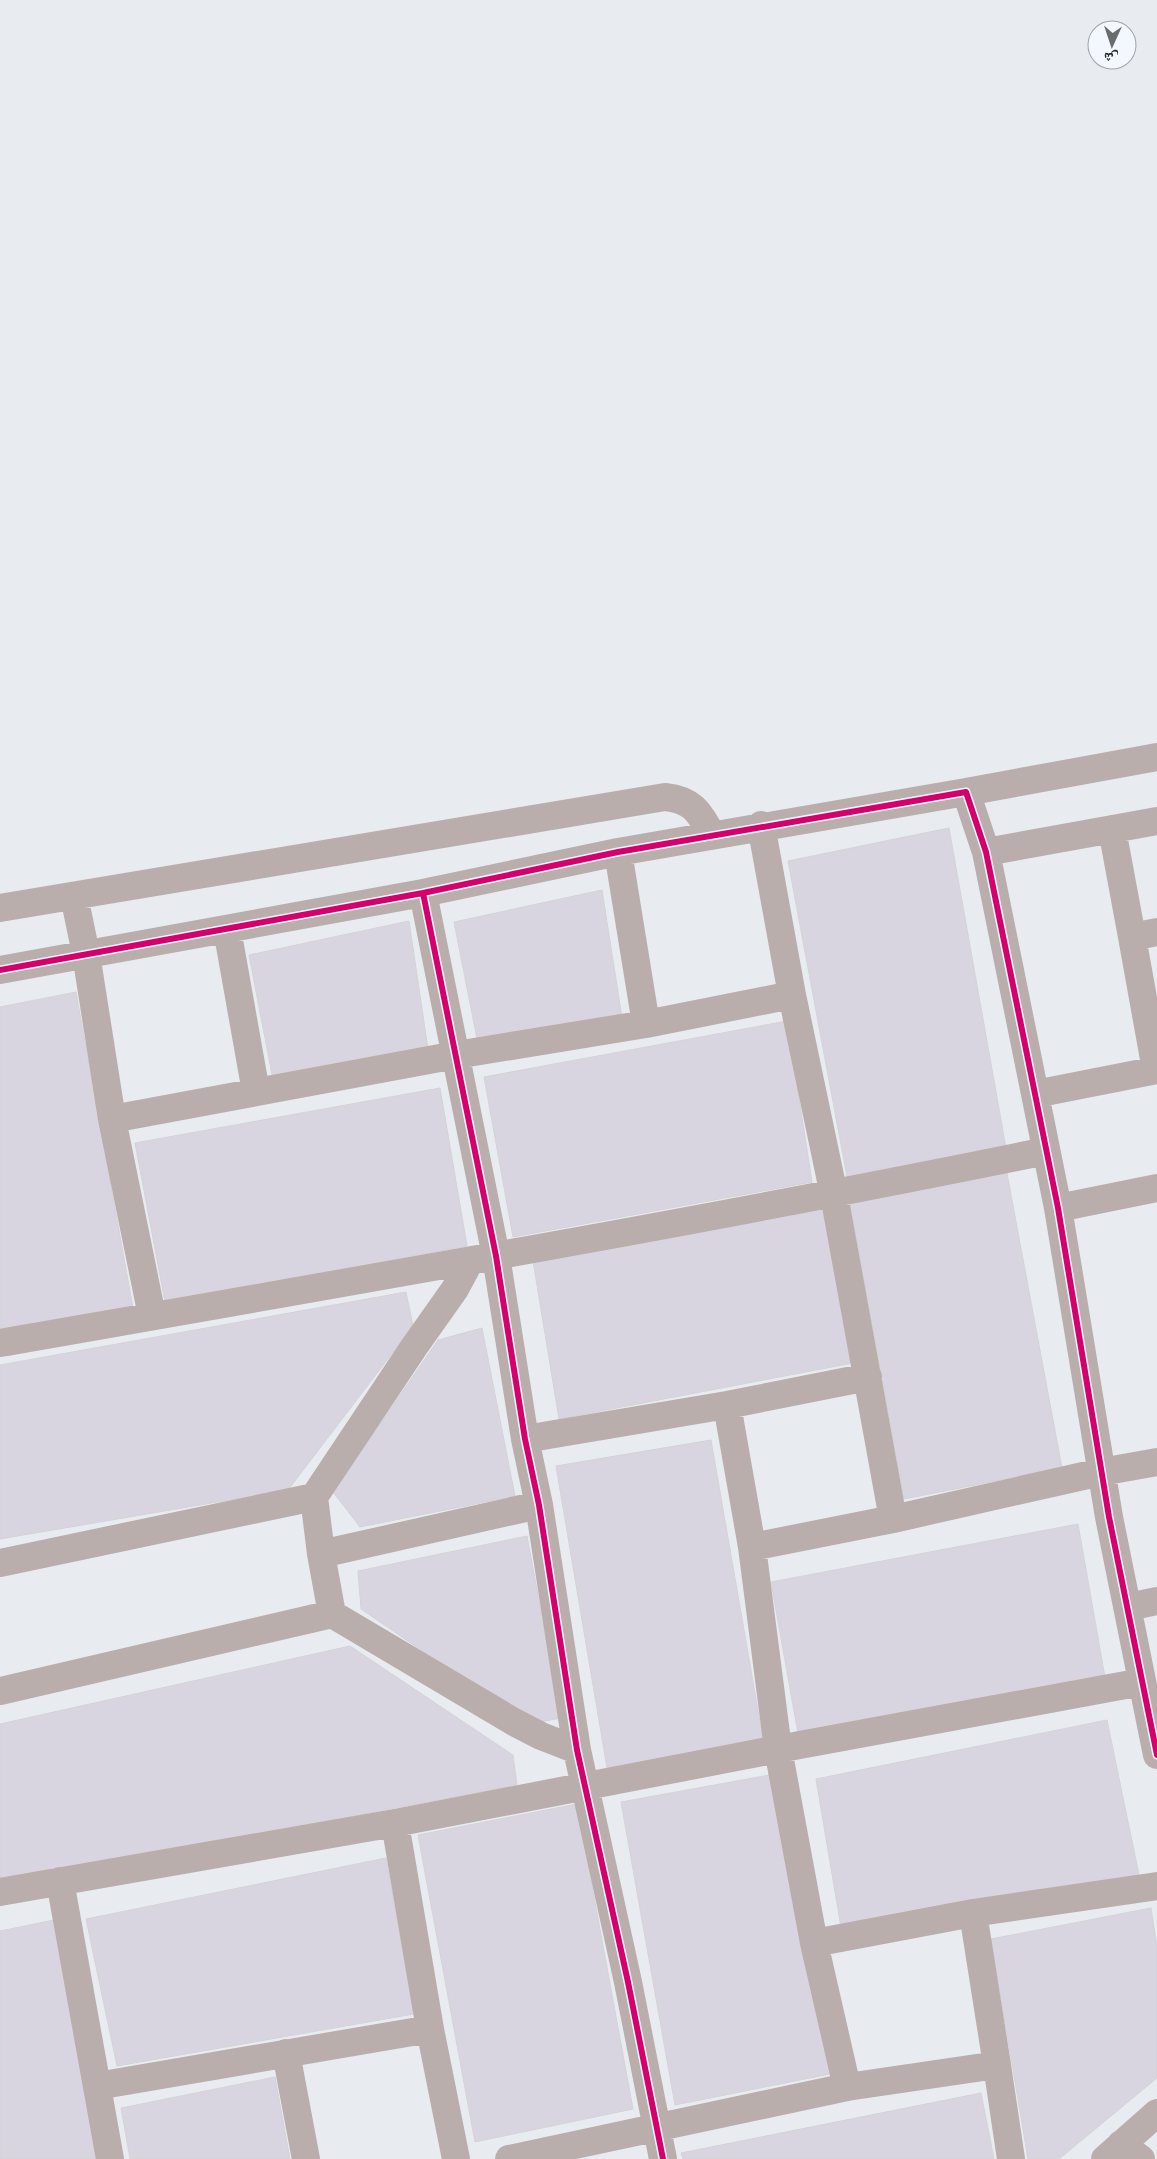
<svg xmlns="http://www.w3.org/2000/svg" width="1157" height="2159" viewBox="0 0 1157 2159" font-family="Arial,'Noto Naskh Arabic',sans-serif">
<rect width="100%" height="100%" fill="#e8ecf0"/>
<path fill="#d9d5e0" stroke="#d2d3d6" d="M 949,828 L 1006,1148 L 848,1182 L 788,861 Z
M 602,890 L 623,1024 L 479,1049 L 454,922 Z
M 409,921 L 429,1056 L 274,1085 L 249,955 Z
M 76,992 L 133,1308 L 0,1335 L 0,1007 Z
M 787,1021 L 812,1182 L 513,1237 L 484,1077 Z
M 440,1088 L 467,1246 L 165,1302 L 135,1143 Z
M 1006,1168 L 1062,1468 L 904,1499 L 849,1198 Z
M 826,1205 L 853,1363 L 559,1419 L 533,1261 Z
M 406,1292 L 413,1326 L 288,1490 L 0,1539 L 0,1365 Z
M 482,1328 L 515,1496 L 360,1527 L 333,1492 L 438,1340 Z
M 711,1440 L 764,1745 L 608,1774 L 556,1466 Z
M 1078,1524 L 1106,1683 L 799,1739 L 771,1582 Z
M 527,1536 L 561,1718 L 529,1724 L 361,1609 L 358,1571 Z
M 350,1646 L 513,1755 L 517,1785 L 0,1883 L 0,1724 Z
M 1107,1720 L 1139,1875 L 842,1933 L 816,1779 Z
M 775,1774 L 830,2074 L 675,2105 L 621,1802 Z
M 577,1804 L 633,2109 L 475,2142 L 418,1835 Z
M 386,1858 L 414,2014 L 117,2066 L 86,1919 Z
M 1151,1908 L 1157,1946 L 1157,2078 L 1059,2159 L 1028,2159 L 991,1939 Z
M 54,1920 L 98,2159 L 0,2159 L 0,1931 Z
M 275,2077 L 290,2159 L 130,2159 L 121,2108 Z
M 981,2093 L 994,2159 L 683,2159 L 681,2153 Z"/>
<g fill="none" stroke-linecap="round" stroke-linejoin="round">
<path stroke="#baaead" stroke-width="28" d="M 966,792 L 1157,757
M 761,825 L 792,995 L 834,1195 L 893,1519
M 1112,829 L 1132,937
M 618,852 L 646,1024
M 986,852 L 1157,821
M 423,893 L 496,1256 L 525,1439 L 539,1505 L 577,1750 L 628,1982 L 663,2159
M 74,896 L 86,954 L 112,1119 L 152,1316
M 0,908 L 665,797 C 693,800 699,812 712,835
M 227,929 L 256,1092
M 0,970 L 423,893 L 618,852 L 966,792 L 986,852 L 1035,1094 L 1058,1208 L 1109,1517 L 1157,1755
M 1156,1070 L 1132,937 L 1157,932
M 1035,1094 L 1157,1070
M 112,1119 L 456,1055 L 646,1024 L 792,995
M 1058,1208 L 1157,1188
M 0,1343 C 349,1282 699,1222 1046,1151
M 727,1405 L 752,1547 L 778,1749 L 814,1943 L 847,2087
M 525,1439 L 727,1405 L 868,1377
M 314,1497 L 321,1554 L 332,1614
M 752,1547 L 893,1519 L 1101,1472 L 1157,1462
M 321,1554 L 539,1505
M 0,1563 L 314,1497 L 414,1347 L 455,1289 L 470,1261
M 1128,1607 L 1157,1601
M 0,1691 L 332,1614 L 514,1722 L 541,1736 L 577,1750
M 395,1823 L 430,2029
M 60,1881 L 110,2159
M 0,1892 L 395,1823 L 778,1749 L 1142,1682
M 973,1913 L 997,2065
M 814,1943 L 973,1913 L 1157,1886
M 286,2053 L 306,2159
M 97,2086 L 430,2029 L 456,2159
M 1121,2144 L 1141,2159
M 509,2159 L 847,2087 L 997,2065 L 1011,2159
M 1105,2159 L 1157,2113"/>
<defs>
<path id="cycleway" d="M 423,893 L 496,1256 L 525,1439 L 539,1505 L 577,1750 L 628,1982 L 663,2159
M 0,970 L 423,893 L 618,852 L 966,792 L 986,852 L 1035,1094 L 1058,1208 L 1109,1517 L 1157,1755"/>
</defs>
<use href="#cycleway" stroke="#f3f8fe" stroke-width="9"/>
<use href="#cycleway" stroke="#d6006c" stroke-width="6"/>
</g>
<g transform="translate(1112 45) rotate(183)"><circle r="24" fill="#f3f8fe" stroke="#a0a4a9"/>
<path d="M0-4L9 19L0 12L-9 19Z" fill="#696c6f"/>
<text y="-8" font-size="14" font-weight="bold" text-anchor="middle" fill="#242729">ش</text>
</g>
</svg>
